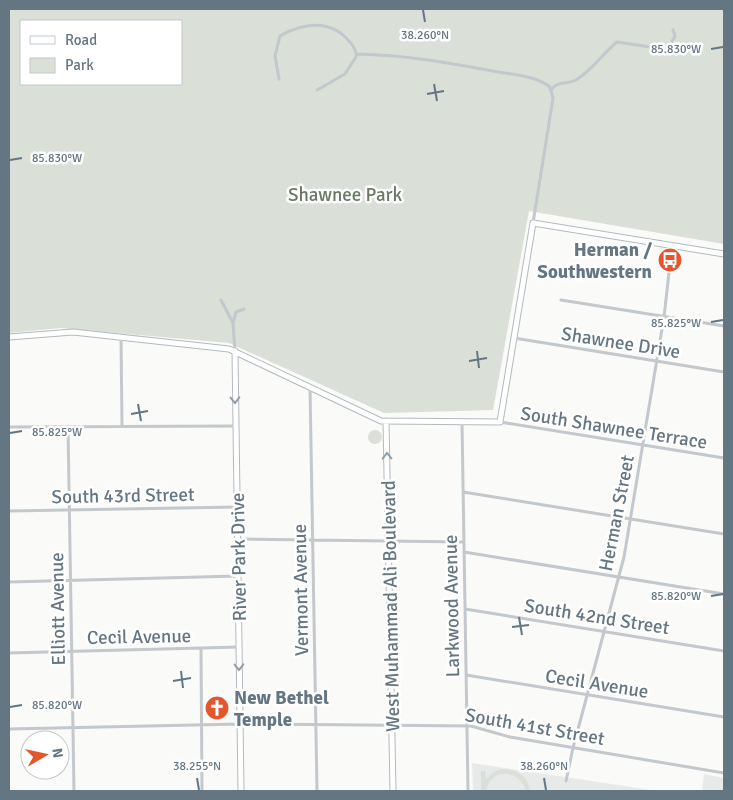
<svg xmlns="http://www.w3.org/2000/svg" width="733" height="800" viewBox="0 0 733 800" font-family="Signika,sans-serif">
<rect width="100%" height="100%" fill="#fafaf8"/>
<path fill="#e8e9e9" d="M 472,763 L 658,791 L 473,791 Z
M 704,774 L 724,778 L 724,791 L 702,791 Z"/>
<path fill="#dadfd7" fill-rule="evenodd" d="M 9,9 L 724,9 L 724,244 L 529,211 L 493,410 L 384,413 L 229,343 L 60,328 L 9,333 ZM 21,21 L 181,21 L 181,84 L 21,84 Z
M368 437a7 7 0 1 1 14 0a7 7 0 1 1-14 0Z
M 501,769 C 516,769 528,775 530,791 L 526,791 C 520,769 491,767 486,791 L 481,791 L 481,771 L 485,771 L 486,779 L 494,772 Z"/>
<g fill="none" stroke-linecap="round" stroke-linejoin="round">
<defs>
<path id="secondary" d="M 9,337 L 73,332 L 229,349 L 381,421 L 500,422 L 533,223 L 724,254
M 235,351 L 241,791
M 386,421 L 393,791"/>
</defs>
<use href="#secondary" stroke="#b3babf" stroke-width="7"/>
<path stroke="#c3c8cc" stroke-width="3" d="M 357,54 C 405,55 451,63 498,72 C 515,75 536,76 550,87 L 553,98 L 533,223
M 279,79 L 275,56 L 280,36 C 302,23 330,19 348,40 C 353,45 357,51 356,57 L 345,74 L 317,90
M 552,89 C 559,80 567,85 576,80 C 593,70 603,53 617,42 L 663,49 L 669,47 L 675,36 L 673,30
M 221,300 L 233,323 L 235,351
M 561,300 L 724,326
M 233,323 L 236,312 L 244,309
M 121,337 L 122,426
M 514,338 L 724,372
M 310,387 L 317,791
M 462,422 L 468,791
M 500,422 L 724,458
M 9,427 L 235,426
M 68,427 L 74,791
M 463,492 L 724,534
M 9,511 L 237,507
M 237,539 L 464,542
M 464,552 L 724,594
M 9,582 L 238,576
M 465,609 L 724,651
M 201,648 L 202,791
M 9,653 L 239,647
M 466,675 L 724,717
M 9,729 L 240,724 L 471,726 L 510,737 L 724,773
M 566,781 L 573,748 L 624,557 L 664,317 L 672,246"/>
<use href="#secondary" stroke="#fff" stroke-width="5"/>
</g>
<defs><path id="oneway-chevron" d="M-2-3.5L2.5 0L-2 3.5" fill="none" stroke-width="1.6" stroke-linecap="round" stroke-linejoin="round" transform="scale(1.25)"/></defs>
<g stroke="#939fa8">
<use href="#oneway-chevron" transform="translate(235 400) rotate(89)"/>
<use href="#oneway-chevron" transform="translate(387 456) rotate(-91)"/>
<use href="#oneway-chevron" transform="translate(239 667) rotate(89)"/>
</g>
<path fill="none" stroke="#657683" stroke-width="2" d="M 423,10 L 425,22M 711,49 L 723,47M 434,84 L 437,101M 427,94 L 444,91M 10,160 L 22,158M 711,322 L 723,320M 477,351 L 479,368M 469,361 L 487,358M 138,404 L 141,421M 131,414 L 148,411M 10,433 L 22,431M 711,596 L 723,594M 519,617 L 522,635M 512,627 L 529,625M 181,671 L 183,688M 173,681 L 191,678M 10,707 L 22,705M 197,778 L 199,790M 544,778 L 546,790"/>
<defs>
<symbol id="bus-disc" viewBox="-11 -11 22 22"><circle r="9.5" fill="#e4572e" stroke="#fff"/><path d="M-5-6H5V4H4V6H2V4H-2V6H-4V4H-5ZM-3.5-4V0h7V-4ZM-3.5 1.2v1.5H-2V1.2ZM2 1.2v1.5H3.5V1.2Z" fill="#fff"/></symbol>
<symbol id="church-disc" viewBox="-11 -11 22 22"><circle r="9.5" fill="#e4572e" stroke="#fff"/><path d="M-1.2-6h2.4v3.5h3.3v2.4h-3.3V6h-2.4V-.1h-3.3v-2.4h3.3Z" fill="#fff"/></symbol>
</defs>
<g fill-rule="evenodd">
<use href="#bus-disc" x="656" y="246" width="28" height="28"/>
<use href="#church-disc" x="203" y="694" width="28" height="28"/>
</g>
<g text-anchor="middle" stroke-width="5" stroke-linejoin="round" paint-order="stroke">
<g font-size="19" fill="#687a64" stroke="#fff">
<text x="345" y="201">Shawnee Park</text>
</g>
<g font-size="19" font-weight="bold" fill="#657683" stroke="#fff" text-anchor="end">
<text x="652" y="256">Herman /<tspan x="652" dy="22">Southwestern</tspan></text>
<text x="234" y="704" text-anchor="start">New Bethel<tspan x="234" dy="22">Temple</tspan></text>
</g>
<g font-size="19" fill="#657683" stroke="#fff">
<text transform="translate(621 342) rotate(9)" y="7">Shawnee Drive</text>
<text transform="translate(614 427) rotate(9)" y="7">South Shawnee Terrace</text>
<text transform="translate(123 495) rotate(-1)" y="7">South 43rd Street</text>
<text transform="translate(616 513) rotate(-79)" y="7">Herman Street</text>
<text transform="translate(238 557) rotate(-91)" y="7">River Park Drive</text>
<text transform="translate(300 590) rotate(-91)" y="7">Vermont Avenue</text>
<text transform="translate(390 606) rotate(-91)" y="7">West Muhammad Ali Boulevard</text>
<text transform="translate(451 606) rotate(-91)" y="7">Larkwood Avenue</text>
<text transform="translate(57 609) rotate(-91)" y="7">Elliott Avenue</text>
<text transform="translate(597 616) rotate(9)" y="7">South 42nd Street</text>
<text transform="translate(139 636) rotate(-1)" y="7">Cecil Avenue</text>
<text transform="translate(597 683) rotate(9)" y="7">Cecil Avenue</text>
<text transform="translate(535 726) rotate(10)" y="7">South 41st Street</text>
</g>
</g>
<g font-size="12" text-anchor="middle" fill="#657683" stroke="#fff" stroke-width="5" stroke-linejoin="round" paint-order="stroke">
<text x="425" y="39">38.260°N</text>
<text x="676" y="53">85.830°W</text>
<text x="57" y="162">85.830°W</text>
<text x="676" y="327">85.825°W</text>
<text x="57" y="436">85.825°W</text>
<text x="676" y="600">85.820°W</text>
<text x="57" y="709">85.820°W</text>
<text x="197" y="770">38.255°N</text>
<text x="544" y="770">38.260°N</text>
</g>
<rect width="733" height="800" fill="none" stroke="#657683" stroke-width="20"/>
<rect x="20" y="20" width="162" height="65" fill="#ffffff" stroke="#c1c8cd"/>
<rect x="30" y="36" width="25" height="8" fill="#ffffff" stroke="#c1c8cd"/>
<text x="65" y="45" font-size="15" fill="#657683">Road</text>
<rect x="30" y="58" width="25" height="15" fill="#dadfd7" stroke="#c1c8cd"/>
<text x="65" y="70" font-size="15" fill="#657683">Park</text>
<g transform="translate(45 755) rotate(81)"><circle r="24" fill="#ffffff" stroke="#c1c8cd"/>
<path d="M0-4L9 19L0 12L-9 19Z" fill="#e4572e"/>
<text y="-8" font-size="14" font-weight="bold" text-anchor="middle" fill="#657683">N</text>
</g>
</svg>
